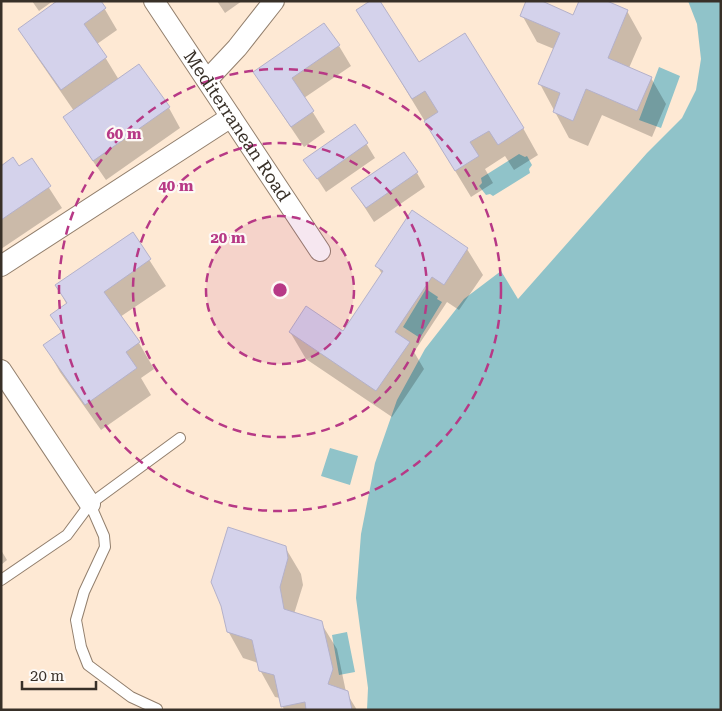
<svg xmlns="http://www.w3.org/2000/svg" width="722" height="711" viewBox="0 0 722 711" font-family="'Roboto Serif',serif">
<rect width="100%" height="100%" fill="#fee9d4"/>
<path fill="#90c3c9" d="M 688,1 L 721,1 L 721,710 L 367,710 L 368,688 L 356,598 L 361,534 L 375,463 L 397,400 L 425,349 L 464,299 L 501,271 L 518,299 L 647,153 L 682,118 L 696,90 L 701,59 L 697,24 Z
M 659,67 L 680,76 L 661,128 L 639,120 Z
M 519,154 L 525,157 L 527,156 L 532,165 L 529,169 L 530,173 L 493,196 L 490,194 L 486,195 L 479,186 L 482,183 L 481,178 Z
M 426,289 L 438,297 L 437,299 L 442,302 L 420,338 L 403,327 Z
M 330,448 L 358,456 L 350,485 L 321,476 Z
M 347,632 L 355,672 L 339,675 L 332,635 Z"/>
<path fill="#0003" d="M 32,1 L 53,1 L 39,11 Z
M 100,1 L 117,30 L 97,44 L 119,80 L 169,108 L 180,128 L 106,180 L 77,138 L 65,117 L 74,111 L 32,50 L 20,29 Z
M 217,1 L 242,1 L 225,13 Z
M 627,11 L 642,38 L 629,68 L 651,78 L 666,104 L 652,137 L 602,115 L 588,146 L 569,138 L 540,84 L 554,49 L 537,42 L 522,15 L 574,16 Z
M 373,36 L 523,128 L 538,155 L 514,170 L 505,156 L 485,169 L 493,183 L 471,197 Z
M 339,46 L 351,66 L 304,98 L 325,132 L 304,147 L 267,92 L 255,72 Z
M 355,125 L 375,158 L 326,192 L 305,160 Z
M 31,160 L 62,208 L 1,249 L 1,167 L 18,168 Z
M 417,173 L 425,187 L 374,222 L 353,189 Z
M 132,233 L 166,286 L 120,317 L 139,343 L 154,369 L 141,378 L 151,395 L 101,430 L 60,372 L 45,346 L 62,334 L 52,316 L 67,305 L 57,286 Z
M 467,249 L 483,275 L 459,310 L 447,302 L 414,352 L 424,369 L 392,417 L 306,359 L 290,332 L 343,333 L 382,274 L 377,266 Z
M 285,547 L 301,574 L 303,585 L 294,614 L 321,623 L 337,649 L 346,692 L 357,710 L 284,710 L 280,698 L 275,697 L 260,670 L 258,663 L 243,658 L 228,631 Z
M 1,550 L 7,560 L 1,565 Z"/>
<path fill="#d4d2eb" stroke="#b4b1ca" d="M 57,1 L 101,1 L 106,8 L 84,24 L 107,57 L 61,90 L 18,29 Z
M 370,1 L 380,1 L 419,62 L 465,33 L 524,128 L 498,145 L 489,131 L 470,142 L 479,156 L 455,171 L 424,121 L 438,112 L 425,91 L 412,99 L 356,10 Z
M 526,1 L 542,1 L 573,15 L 579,1 L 607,1 L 628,10 L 608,58 L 652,77 L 637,111 L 586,89 L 573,121 L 553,112 L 560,93 L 538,84 L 560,33 L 520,16 Z
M 324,23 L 340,45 L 292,78 L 314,111 L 291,127 L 253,72 Z
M 139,64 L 170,107 L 93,161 L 63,117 Z
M 355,124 L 368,143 L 317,179 L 303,160 Z
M 404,152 L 418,172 L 366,208 L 351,188 Z
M 13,157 L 19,166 L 32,158 L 51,186 L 1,220 L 1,166 Z
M 412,210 L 468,248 L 444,285 L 432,277 L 395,332 L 410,342 L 376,391 L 289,332 L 306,306 L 343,331 L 383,271 L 375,266 Z
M 133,232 L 151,259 L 104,292 L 140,342 L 126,352 L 137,368 L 85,405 L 43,345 L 62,332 L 50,315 L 67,303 L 55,285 Z
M 228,527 L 286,546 L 288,558 L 280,587 L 284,609 L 322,621 L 333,669 L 328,684 L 348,691 L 352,710 L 306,710 L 305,702 L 281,707 L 274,675 L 259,671 L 252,640 L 227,632 L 221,606 L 211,582 Z"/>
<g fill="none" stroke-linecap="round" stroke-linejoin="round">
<defs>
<path id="service" d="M 90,504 L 104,536 L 105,547 L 84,592 L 76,620 L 81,647 L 88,665 L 131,697 L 157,709
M 1,580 L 67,535 L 90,504 L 180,438"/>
<g id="minor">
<path id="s1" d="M 154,1 L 320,251"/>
<path d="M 207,80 L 237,48 L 274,1"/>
<path d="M 1,266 L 231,117"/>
<path d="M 1,370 L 90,504"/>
</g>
</defs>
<use href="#service" stroke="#927f6d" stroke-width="12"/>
<use href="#minor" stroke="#927f6d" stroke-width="22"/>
<use href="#service" stroke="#fff" stroke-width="10"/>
<use href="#minor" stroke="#fff" stroke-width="20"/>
</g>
<circle cx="280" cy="290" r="74" fill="#b73986" fill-opacity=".12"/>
<g fill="none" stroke="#b73986" stroke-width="2.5" stroke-dasharray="9 6">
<circle cx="280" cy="290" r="74"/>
<circle cx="280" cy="290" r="147"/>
<circle cx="280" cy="290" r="221"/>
</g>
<g text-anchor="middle" stroke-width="4.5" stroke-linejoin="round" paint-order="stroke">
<g font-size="18" fill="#383028" stroke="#fdf9f5">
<text dy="6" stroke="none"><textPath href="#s1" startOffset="150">Mediterranean Road</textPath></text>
</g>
</g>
<circle cx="280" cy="290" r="8" fill="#b73986" stroke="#fdf9f5" stroke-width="2.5"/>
<g font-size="15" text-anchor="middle" font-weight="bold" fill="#b73986" stroke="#fdf9f5" stroke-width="4.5" stroke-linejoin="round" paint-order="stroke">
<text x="124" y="139">60 m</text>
<text x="176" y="191">40 m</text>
<text x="228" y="243">20 m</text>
</g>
<rect width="722" height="711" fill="none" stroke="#383028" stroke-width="5"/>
<path d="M22 681v8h74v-8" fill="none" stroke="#383028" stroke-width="2.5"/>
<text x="30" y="681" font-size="15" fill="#383028" stroke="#fdf9f5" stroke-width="4" paint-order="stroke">20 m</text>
</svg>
